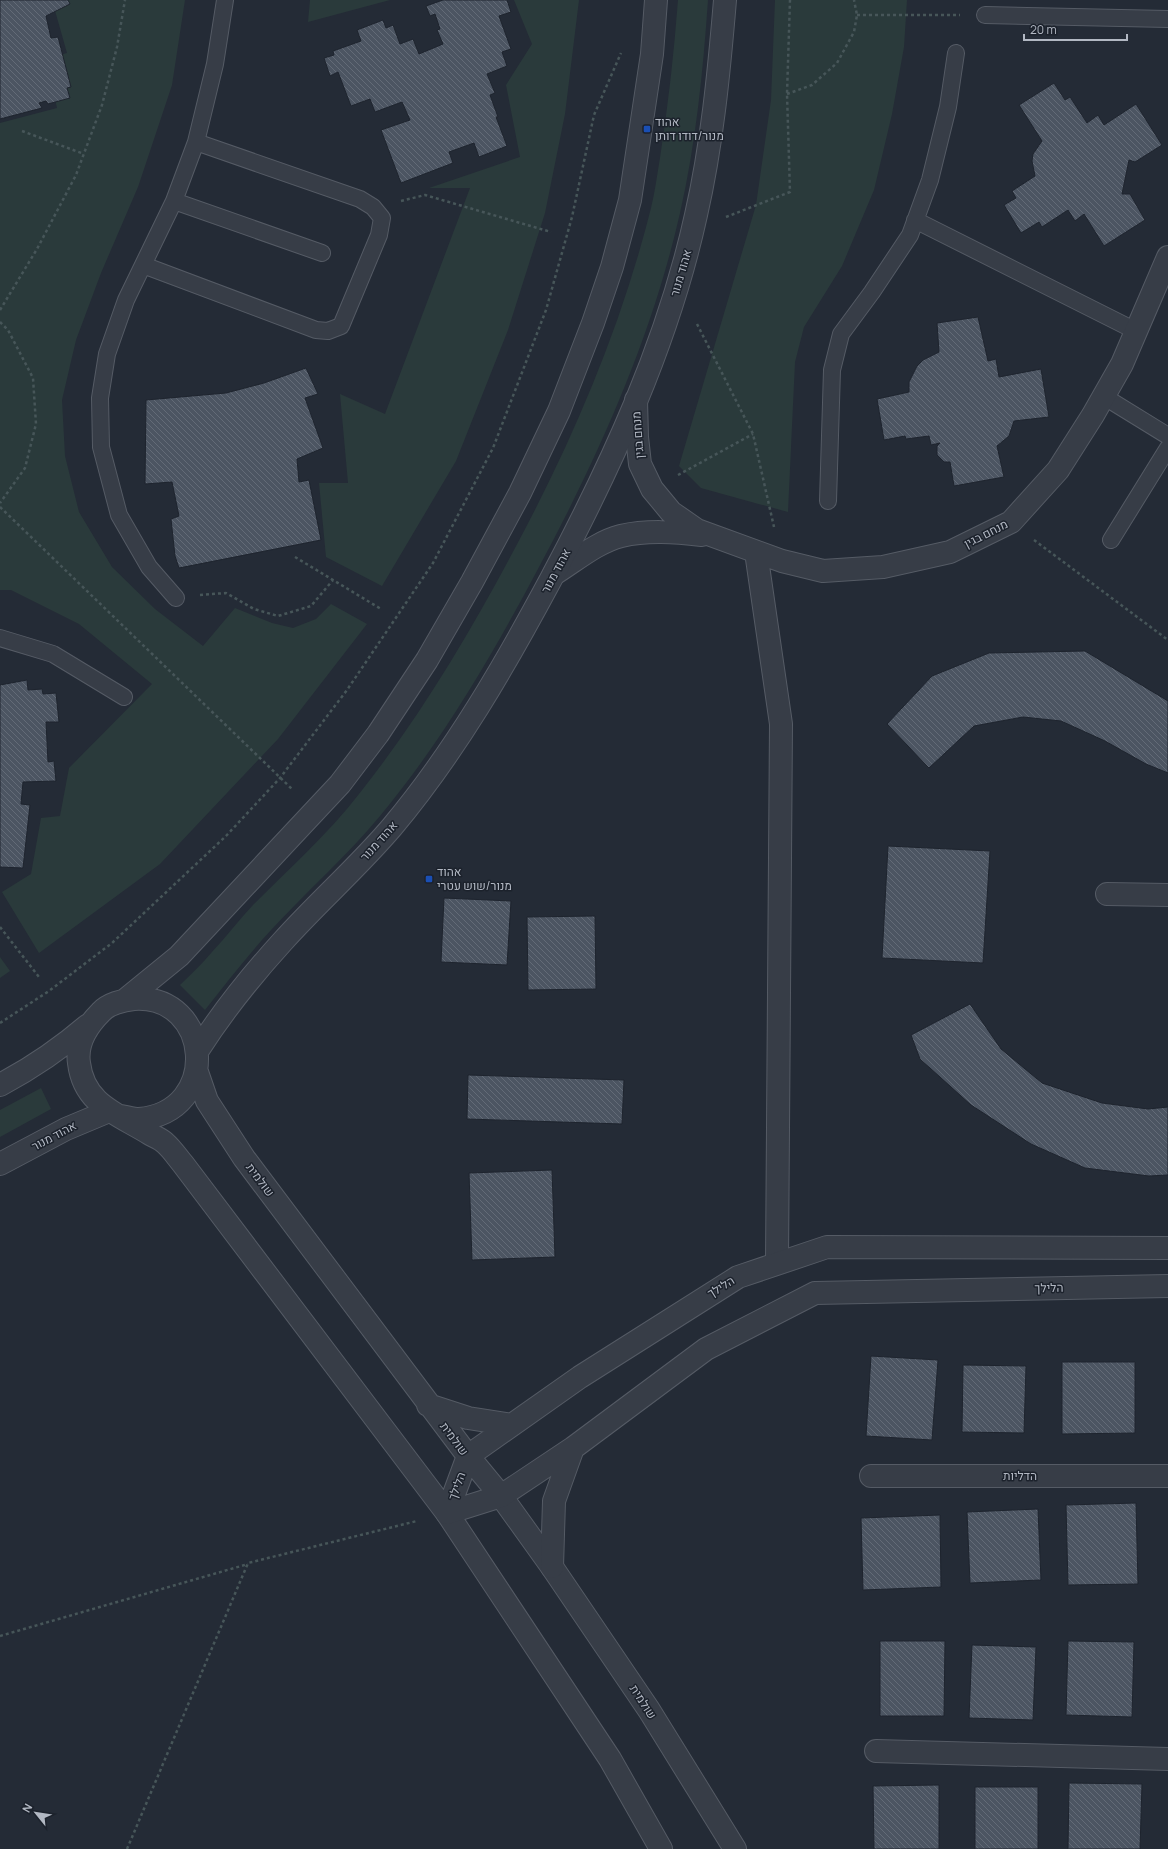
<svg xmlns="http://www.w3.org/2000/svg" width="1168" height="1849" viewBox="0 0 1168 1849" font-family="Manrope,Heebo,sans-serif">
<defs>
<pattern id="building-back-hatch" width="6" height="6" patternUnits="userSpaceOnUse"><rect width="6" height="6" fill="#4c5562"/><path d="M-1 5l2 2M0 0l6 6M5-1l2 2" fill="none" stroke="#636b77"/></pattern>
</defs>
<rect width="100%" height="100%" fill="#242b36"/>
<path fill="#2a3a3b" d="M 52,0 L 185,0 L 172,85 L 138,187 L 101,273 L 76,340 L 62,400 L 65,456 L 79,512 L 112,567 L 155,609 L 203,646 L 235,608 L 272,623 L 293,628 L 316,619 L 331,604 L 367,624 L 278,739 L 160,864 L 39,953 L 2,892 L 31,874 L 41,818 L 60,816 L 69,768 L 152,684 L 79,624 L 11,590 L 0,590 L 0,123 L 57,108 L 46,59 L 67,53 Z
M 310,0 L 390,0 L 308,22 Z
M 514,0 L 579,0 L 565,114 L 545,213 L 508,330 L 456,461 L 382,586 L 326,557 L 319,483 L 348,483 L 340,394 L 385,414 L 470,188 L 429,188 L 520,157 L 506,85 L 532,44 Z
M 678,0 L 708,0 C 703,71 696,143 680,213 C 652,337 599,455 539,567 C 493,654 443,740 380,816 C 347,856 307,891 272,929 C 248,955 227,982 205,1010 L 180,985 C 191,974 202,964 212,952 C 226,937 239,920 253,905 C 289,869 328,834 359,794 C 420,717 468,636 514,550 C 572,442 621,328 651,208 C 655,192 657,175 660,158 C 668,106 674,53 678,0 Z
M 775,0 L 907,0 L 904,47 L 892,114 L 874,190 L 842,266 L 804,327 L 795,362 L 788,512 L 701,488 L 679,466 L 756,205 L 771,100 Z
M 0,957 L 10,971 L 0,978 Z
M 41,1088 L 51,1109 L 0,1137 L 0,1110 Z"/>
<path fill="url(#building-back-hatch)" stroke="#1e242e" d="M 0,0 L 68,0 L 70,4 L 46,16 L 51,38 L 58,37 L 71,87 L 67,88 L 70,98 L 48,104 L 46,101 L 39,103 L 42,108 L 0,119 Z
M 443,0 L 507,0 L 511,12 L 499,16 L 511,49 L 502,52 L 507,66 L 487,74 L 495,93 L 490,95 L 498,117 L 496,117 L 507,146 L 479,157 L 474,143 L 449,152 L 453,163 L 401,183 L 381,130 L 410,120 L 402,102 L 375,112 L 370,99 L 351,106 L 338,72 L 330,76 L 324,58 L 334,55 L 333,51 L 361,41 L 357,30 L 383,20 L 386,28 L 393,25 L 400,44 L 413,39 L 419,54 L 443,44 L 437,30 L 440,29 L 435,14 L 430,16 L 426,6 Z
M 1054,83 L 1065,100 L 1070,97 L 1087,123 L 1098,115 L 1104,125 L 1136,104 L 1162,145 L 1135,162 L 1129,160 L 1122,194 L 1130,194 L 1145,220 L 1104,246 L 1084,214 L 1075,221 L 1068,210 L 1042,227 L 1039,222 L 1021,233 L 1004,205 L 1016,198 L 1012,191 L 1035,176 L 1032,161 L 1033,154 L 1042,141 L 1019,105 Z
M 978,317 L 988,361 L 996,359 L 999,377 L 1041,369 L 1049,417 L 1014,421 L 1009,436 L 997,446 L 1004,477 L 954,486 L 950,462 L 944,462 L 937,455 L 937,446 L 940,443 L 931,445 L 929,436 L 906,439 L 905,436 L 884,440 L 877,399 L 909,392 L 909,382 L 917,366 L 923,360 L 939,352 L 937,323 Z
M 306,368 L 318,394 L 305,398 L 323,448 L 297,459 L 299,482 L 309,480 L 321,540 L 179,568 L 175,556 L 171,519 L 179,516 L 172,482 L 145,484 L 146,400 L 226,393 L 264,383 Z
M 1085,651 L 1168,701 L 1168,773 L 1146,764 L 1105,741 L 1061,721 L 1023,717 L 974,726 L 929,768 L 887,724 L 932,676 L 989,653 Z
M 27,680 L 28,690 L 42,689 L 43,694 L 56,693 L 59,722 L 46,722 L 48,762 L 54,761 L 56,781 L 23,782 L 21,804 L 30,805 L 23,868 L 0,867 L 0,685 Z
M 888,846 L 990,851 L 983,963 L 882,958 Z
M 444,898 L 511,901 L 507,965 L 441,962 Z
M 595,916 L 596,989 L 528,990 L 527,917 Z
M 970,1004 L 1001,1049 L 1042,1083 L 1102,1103 L 1148,1109 L 1168,1107 L 1168,1175 L 1149,1176 L 1085,1168 L 1031,1144 L 971,1105 L 920,1059 L 911,1035 Z
M 468,1075 L 624,1080 L 622,1124 L 467,1119 Z
M 552,1170 L 555,1257 L 472,1260 L 469,1173 Z
M 871,1356 L 938,1360 L 932,1440 L 866,1436 Z
M 1062,1362 L 1135,1362 L 1135,1433 L 1062,1434 Z
M 963,1365 L 1026,1366 L 1024,1433 L 962,1432 Z
M 1136,1503 L 1138,1584 L 1068,1585 L 1066,1505 Z
M 1038,1509 L 1041,1580 L 970,1583 L 967,1512 Z
M 940,1515 L 941,1587 L 863,1590 L 861,1518 Z
M 880,1641 L 945,1641 L 944,1716 L 880,1716 Z
M 1068,1641 L 1134,1642 L 1132,1717 L 1066,1715 Z
M 972,1645 L 1036,1647 L 1033,1720 L 969,1718 Z
M 1069,1783 L 1142,1784 L 1140,1849 L 1068,1849 Z
M 939,1785 L 939,1849 L 874,1849 L 873,1786 Z
M 975,1787 L 1038,1787 L 1038,1849 L 975,1849 Z"/>
<g fill="none" stroke-linecap="round" stroke-linejoin="round">
<defs>
<path id="service" d="M 985,15 L 1168,19
M 174,201 L 322,253
M 915,220 L 1136,331
M 143,265 L 316,330 L 328,331 L 341,326 L 379,235 L 382,218 L 373,207 L 360,199 L 196,142
M 1103,396 L 1168,436
M 828,501 L 832,370 L 841,334 L 872,292 L 910,235 L 930,180 L 948,107 L 956,53
M 1111,540 L 1168,448
M 176,598 L 149,567 L 119,515 L 101,447 L 100,398 L 107,354 L 126,300 L 174,201 L 196,142 L 215,64 L 225,0
M 0,638 L 53,654 L 124,697"/>
<path id="minor" d="M 636,400 L 637,437 L 640,464 L 652,489 L 671,512 L 697,530 L 782,561 L 823,571 L 883,567 L 950,552 L 1011,522 L 1058,470 L 1093,415 L 1122,364 L 1168,257
M 756,552 L 781,724 L 777,1263
M 554,574 C 575,561 597,542 621,536 C 647,530 675,532 702,535
M 1107,894 L 1168,895
M 871,1476 L 1168,1476
M 501,1496 L 552,1567 L 649,1710 L 735,1849
M 447,1513 L 610,1759 L 661,1849
M 876,1751 L 1168,1759"/>
<path id="tertiary" d="M 125,1000 L 179,956 L 340,784 L 378,734 L 427,660 L 472,582 L 520,493 L 559,411 L 593,323 L 612,267 L 630,200 L 652,54 L 656,0
M 198,1050 C 223,1011 252,975 283,941 C 318,902 358,867 392,827 C 455,752 505,665 551,579 C 612,464 668,343 696,215 C 712,145 719,72 725,0
M 197,1072 L 207,1101 L 244,1158 L 468,1456 L 501,1496
M 0,1085 C 32,1068 60,1049 88,1025
M 121,1116 C 127,1117 134,1119 139,1119 C 222,1112 212,994 134,999 C 123,1000 108,1004 101,1012 C 87,1026 76,1043 79,1063 C 84,1105 118,1114 150,1134 C 155,1137 161,1139 165,1143 C 172,1149 177,1157 183,1164 L 447,1513
M 0,1164 L 66,1129 L 109,1111
M 428,1405 L 468,1418 L 512,1425
M 447,1513 L 468,1456 L 580,1377 L 738,1277 L 827,1247 L 1168,1248
M 447,1513 L 501,1496 L 573,1448 L 706,1349 L 815,1293 L 1168,1286
M 552,1567 L 554,1501 L 573,1448"/>
</defs>
<use href="#service" stroke="#555b65" stroke-width="18"/>
<use href="#minor" stroke="#555b65" stroke-width="24"/>
<use href="#tertiary" stroke="#555b65" stroke-width="24"/>
<path stroke="#475659" stroke-width="2.5" stroke-dasharray="3 3" stroke-linecap="butt" d="M 857,15 L 960,15
M 787,94 L 812,85 L 837,63 L 854,32 L 857,15 L 854,0
M 22,131 L 84,154
M 401,201 L 425,195 L 551,232
M 726,217 L 790,192 L 787,94 L 790,0
M 0,310 L 37,249 L 76,175 L 102,105 L 117,47 L 125,0
M 0,322 L 8,330 L 33,378 L 36,424 L 25,468 L 0,503
M 697,324 L 753,434 L 774,527
M 678,475 L 753,434
M 0,507 L 293,790
M 1034,540 L 1168,640
M 295,557 L 381,609
M 200,595 L 226,593 L 254,609 L 278,616 L 311,606 L 333,580
M 0,927 L 39,977
M 0,1023 L 49,991 L 112,943 L 226,836 L 280,778 L 347,690 L 433,563 L 493,448 L 546,310 L 572,217 L 594,115 L 621,53
M 0,1636 L 248,1564
M 127,1849 L 248,1563 L 417,1521"/>
<use href="#service" stroke="#373d47" stroke-width="16"/>
<use href="#minor" stroke="#373d47" stroke-width="22"/>
<use href="#tertiary" stroke="#373d47" stroke-width="22"/>
</g>
<g fill="#1a4fb4" stroke="#1c222c" stroke-width="1.5">
<rect x="643" y="125" width="8" height="8" rx="2"/>
<rect x="425" y="875" width="8" height="8" rx="2"/>
</g>
<g text-anchor="middle" stroke-width="3" stroke-linejoin="round" paint-order="stroke">
<g font-size="12" fill="#b2b8c3" stroke="#1c222c" text-anchor="start">
<text x="655" y="126">אהוד<tspan x="655" dy="14">מנור/דודו דותן</tspan></text>
<text x="437" y="876">אהוד<tspan x="437" dy="14">מנור/שוש עטרי</tspan></text>
</g>
<g font-size="12" fill="#b2b8c3" stroke="#1c222c">
<text transform="translate(681 273) rotate(-74)" y="4">אהוד מנור</text>
<text transform="translate(638 435) rotate(-94)" y="4">מנחם בגין</text>
<text transform="translate(986 534) rotate(-27)" y="4">מנחם בגין</text>
<text transform="translate(556 571) rotate(-62)" y="4">אהוד מנור</text>
<text transform="translate(379 841) rotate(-48)" y="4">אהוד מנור</text>
<text transform="translate(54 1136) rotate(-28)" y="4">אהוד מנור</text>
<text transform="translate(260 1180) rotate(53)" y="4">שולמית</text>
<text transform="translate(721 1287) rotate(-32)" y="4">הלילך</text>
<text transform="translate(1049 1288) rotate(-1)" y="4">הלילך</text>
<text transform="translate(454 1439) rotate(53)" y="4">שולמית</text>
<text x="1020" y="1480">הדליות</text>
<text transform="translate(457 1486) rotate(-70)" y="4">הלילך</text>
<text transform="translate(643 1702) rotate(57)" y="4">שולמית</text>
</g>
</g>
<g transform="translate(36 1813) rotate(300)" stroke="#1c222c" stroke-width="3" paint-order="stroke">
<path d="M0-3L7 15L0 10L-7 15Z" fill="#b2b8c3"/>
<text y="-6" font-size="11" font-weight="bold" text-anchor="middle" fill="#b2b8c3">N</text>
</g>
<path d="M1024 34v6h103v-6" fill="none" stroke="#b2b8c3" stroke-width="2"/>
<text x="1030" y="34" font-size="12" fill="#b2b8c3" stroke="#1c222c" stroke-width="3" paint-order="stroke">20 m</text>
</svg>
